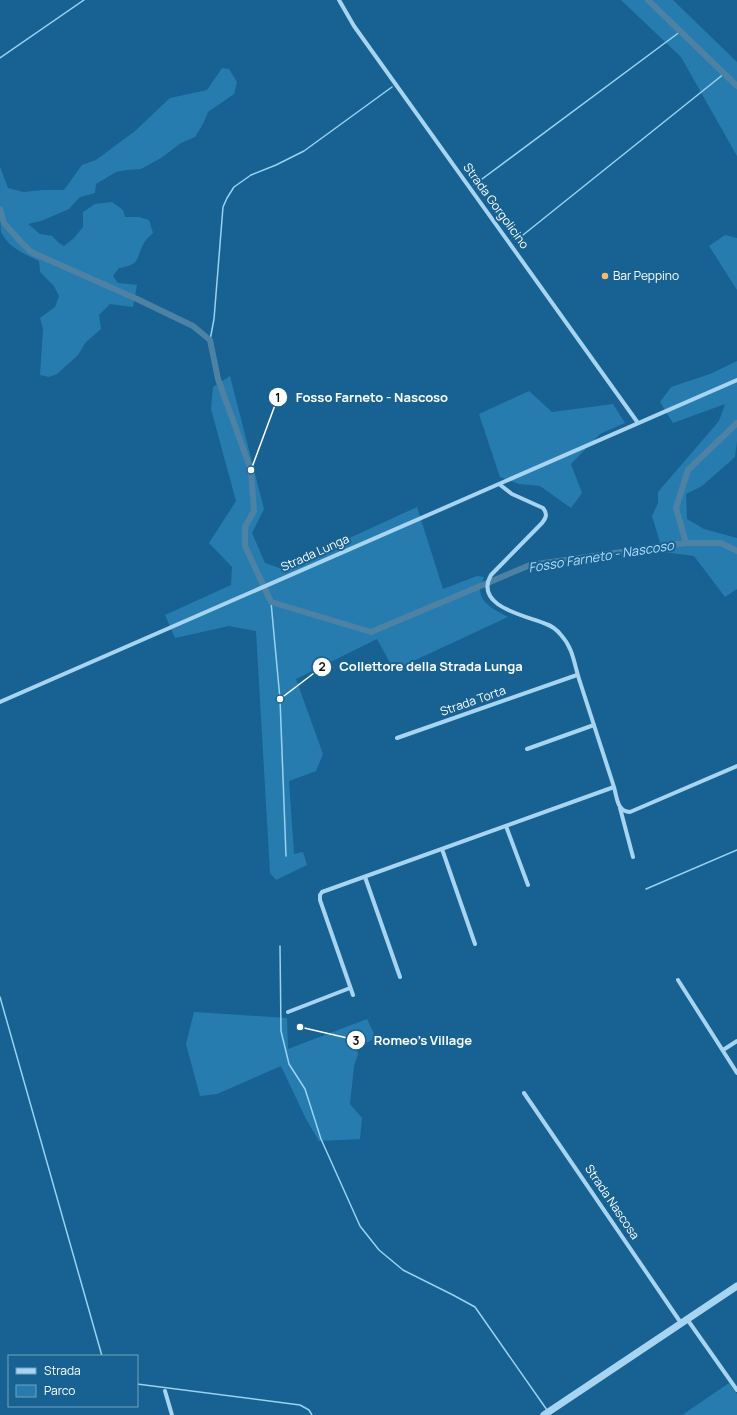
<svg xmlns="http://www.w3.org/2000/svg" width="737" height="1415" viewBox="0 0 737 1415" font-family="Manrope,sans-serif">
<rect width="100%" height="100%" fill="#176293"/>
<path fill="#277caf" d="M 621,0 L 673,0 L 737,62 L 737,156 L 681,57 Z
M 222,68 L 229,69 L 237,82 L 234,94 L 208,112 L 203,124 L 195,137 L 181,143 L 161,158 L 141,169 L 127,170 L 116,172 L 96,184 L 95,193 L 80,197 L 69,209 L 41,221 L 28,224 L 40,234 L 52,236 L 59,243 L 64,246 L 74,238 L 83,227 L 83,212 L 95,204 L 112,202 L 123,210 L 125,217 L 139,217 L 149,220 L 153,233 C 150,236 146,239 144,243 C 135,259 142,264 119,268 L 113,276 L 118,283 L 137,285 L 133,307 L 110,304 L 99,315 L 101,329 L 86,342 L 78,355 L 57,374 L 49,377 L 40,375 L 43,329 L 40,318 L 55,307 L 59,296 L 54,286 L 40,272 L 39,261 C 24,254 8,247 1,232 C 0,225 0,177 0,167 L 8,188 L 23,192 L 43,190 L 64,190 L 82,165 L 96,160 L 135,131 L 170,98 L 207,90 Z
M 725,235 L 737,238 L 737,290 L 709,246 Z
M 737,361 L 737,441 L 735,457 L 702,486 L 686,494 L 687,519 L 704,529 L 737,538 L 737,589 L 725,597 L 694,556 L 663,552 L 652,516 L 658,503 L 658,492 L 719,421 L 725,404 L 673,423 L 660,402 L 671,387 L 710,374 Z
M 230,376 L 264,509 L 252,533 L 265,563 L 282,569 L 417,507 L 443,589 L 477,576 L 484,577 C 483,580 480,585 480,589 C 480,604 497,611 508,617 L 394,670 L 377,639 L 296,679 L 323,754 L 316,771 L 289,781 L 294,854 L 303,852 L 307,865 L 276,880 L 270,873 L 256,631 L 229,626 L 175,638 L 165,615 L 231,585 L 232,567 L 209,543 L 236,501 L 211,409 L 213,387 Z
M 529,391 L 552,412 L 613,404 L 625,423 L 600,434 L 571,464 L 582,493 L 571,508 L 540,486 L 519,484 L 500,477 L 479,414 Z
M 194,1012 L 287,1018 L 288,1049 L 367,1019 L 376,1038 L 356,1048 L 358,1054 L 354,1066 L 350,1104 L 362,1118 L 360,1139 L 319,1141 L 306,1119 L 281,1066 L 217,1094 L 200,1096 L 186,1044 Z
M 729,1383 L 737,1394 L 737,1415 L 682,1415 Z"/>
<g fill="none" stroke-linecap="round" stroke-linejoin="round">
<path stroke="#99d2f3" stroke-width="1.5" d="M 0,58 L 84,0
M 474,185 L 681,31
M 518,239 L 725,73
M 210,340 L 214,319 L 223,207 L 227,198 L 234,187 L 251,175 L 276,165 L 304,151 L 392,87
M 271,602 L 280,699 L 286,856
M 646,889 L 737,850
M 280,946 L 281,1031 L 289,1064 L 305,1089 L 321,1139 L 360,1226 L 379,1250 L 403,1270 L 453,1295 L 475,1307 L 547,1410
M 0,997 L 102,1356
M 137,1384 L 300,1405 L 309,1410 L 312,1415"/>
<path stroke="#4e82a4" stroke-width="6" d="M 648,0 L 737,86
M 0,209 L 4,223 L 20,241 L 31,252 L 137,299 L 193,326 L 210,340 L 218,379 L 251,470 L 254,511 L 245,527 L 245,546 L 271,602 L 371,632 L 530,565 L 686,543
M 737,423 L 688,470 L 676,508 L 686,543 L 721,543 L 737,551"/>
<path stroke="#a7d4f0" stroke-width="4" d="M 339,0 L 354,26 L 638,423
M 0,702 L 737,380
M 397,738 L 577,675
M 527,749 L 594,725
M 614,787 C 617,797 617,812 630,812 L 737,766
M 620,808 L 633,857
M 506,826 L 528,885
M 442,849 L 475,944
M 365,877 L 400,977
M 678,980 L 737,1073
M 353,995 L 320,900 L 320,895 L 322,892 L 614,787 C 603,752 591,717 580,682 C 574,665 574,649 561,635 C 557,630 552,626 546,624 C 528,616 473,607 491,575 L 542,523 C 546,518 548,514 543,508 L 512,494 L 499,484
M 288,1012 L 350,988
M 723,1050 L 737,1041
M 524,1093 L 681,1323
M 687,1319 L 737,1390
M 165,1391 L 172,1415"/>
<path stroke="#a7d4f0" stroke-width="7" d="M 544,1415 L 737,1286"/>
</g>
<circle fill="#ffb966" stroke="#176293" stroke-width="1.5" cx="605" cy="276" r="4"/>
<g text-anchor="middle" stroke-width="4" stroke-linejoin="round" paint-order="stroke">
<g font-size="12" fill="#fff" stroke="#176293">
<text transform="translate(496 206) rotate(54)" y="4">Strada Gorgolicino</text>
<text transform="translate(315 553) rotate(-24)" y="4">Strada Lunga</text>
<text transform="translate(473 701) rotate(-19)" y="4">Strada Torta</text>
<text transform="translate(612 1202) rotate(56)" y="4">Strada Nascosa</text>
</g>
<g font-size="12" fill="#fff" stroke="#176293" text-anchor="start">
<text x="613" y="280">Bar Peppino</text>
</g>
<g font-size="13" font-style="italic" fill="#b3ddf7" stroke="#176293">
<text transform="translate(601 556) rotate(-9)" y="5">Fosso Farneto - Nascoso</text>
</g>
</g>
<path fill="none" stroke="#fff" stroke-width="1.5" d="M251 470L278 397M280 699L322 667M300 1027L356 1040"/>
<g fill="#fff" stroke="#176293" stroke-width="1.5">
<circle cx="251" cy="470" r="4"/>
<circle cx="280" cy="699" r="4"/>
<circle cx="300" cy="1027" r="4"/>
<circle cx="278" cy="397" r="10"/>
<circle cx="322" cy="667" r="10"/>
<circle cx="356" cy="1040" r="10"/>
</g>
<g font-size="12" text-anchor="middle" font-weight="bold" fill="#111">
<text x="278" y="402">1</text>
<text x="322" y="671">2</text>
<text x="356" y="1045">3</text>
</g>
<g font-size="13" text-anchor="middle" font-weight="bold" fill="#fff" stroke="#176293" stroke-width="4" stroke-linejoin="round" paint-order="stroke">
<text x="372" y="402">Fosso Farneto - Nascoso</text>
<text x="431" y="671">Collettore della Strada Lunga</text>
<text x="423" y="1045">Romeo's Village</text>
</g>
<rect x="8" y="1355" width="130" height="52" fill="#176293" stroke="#74a1be"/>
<rect x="16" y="1368" width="20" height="6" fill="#a7d4f0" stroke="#74a1be"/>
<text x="44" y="1375" font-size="12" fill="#ffffff">Strada</text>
<rect x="16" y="1385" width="20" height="12" fill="#277caf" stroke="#74a1be"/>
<text x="44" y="1395" font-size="12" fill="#ffffff">Parco</text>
</svg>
